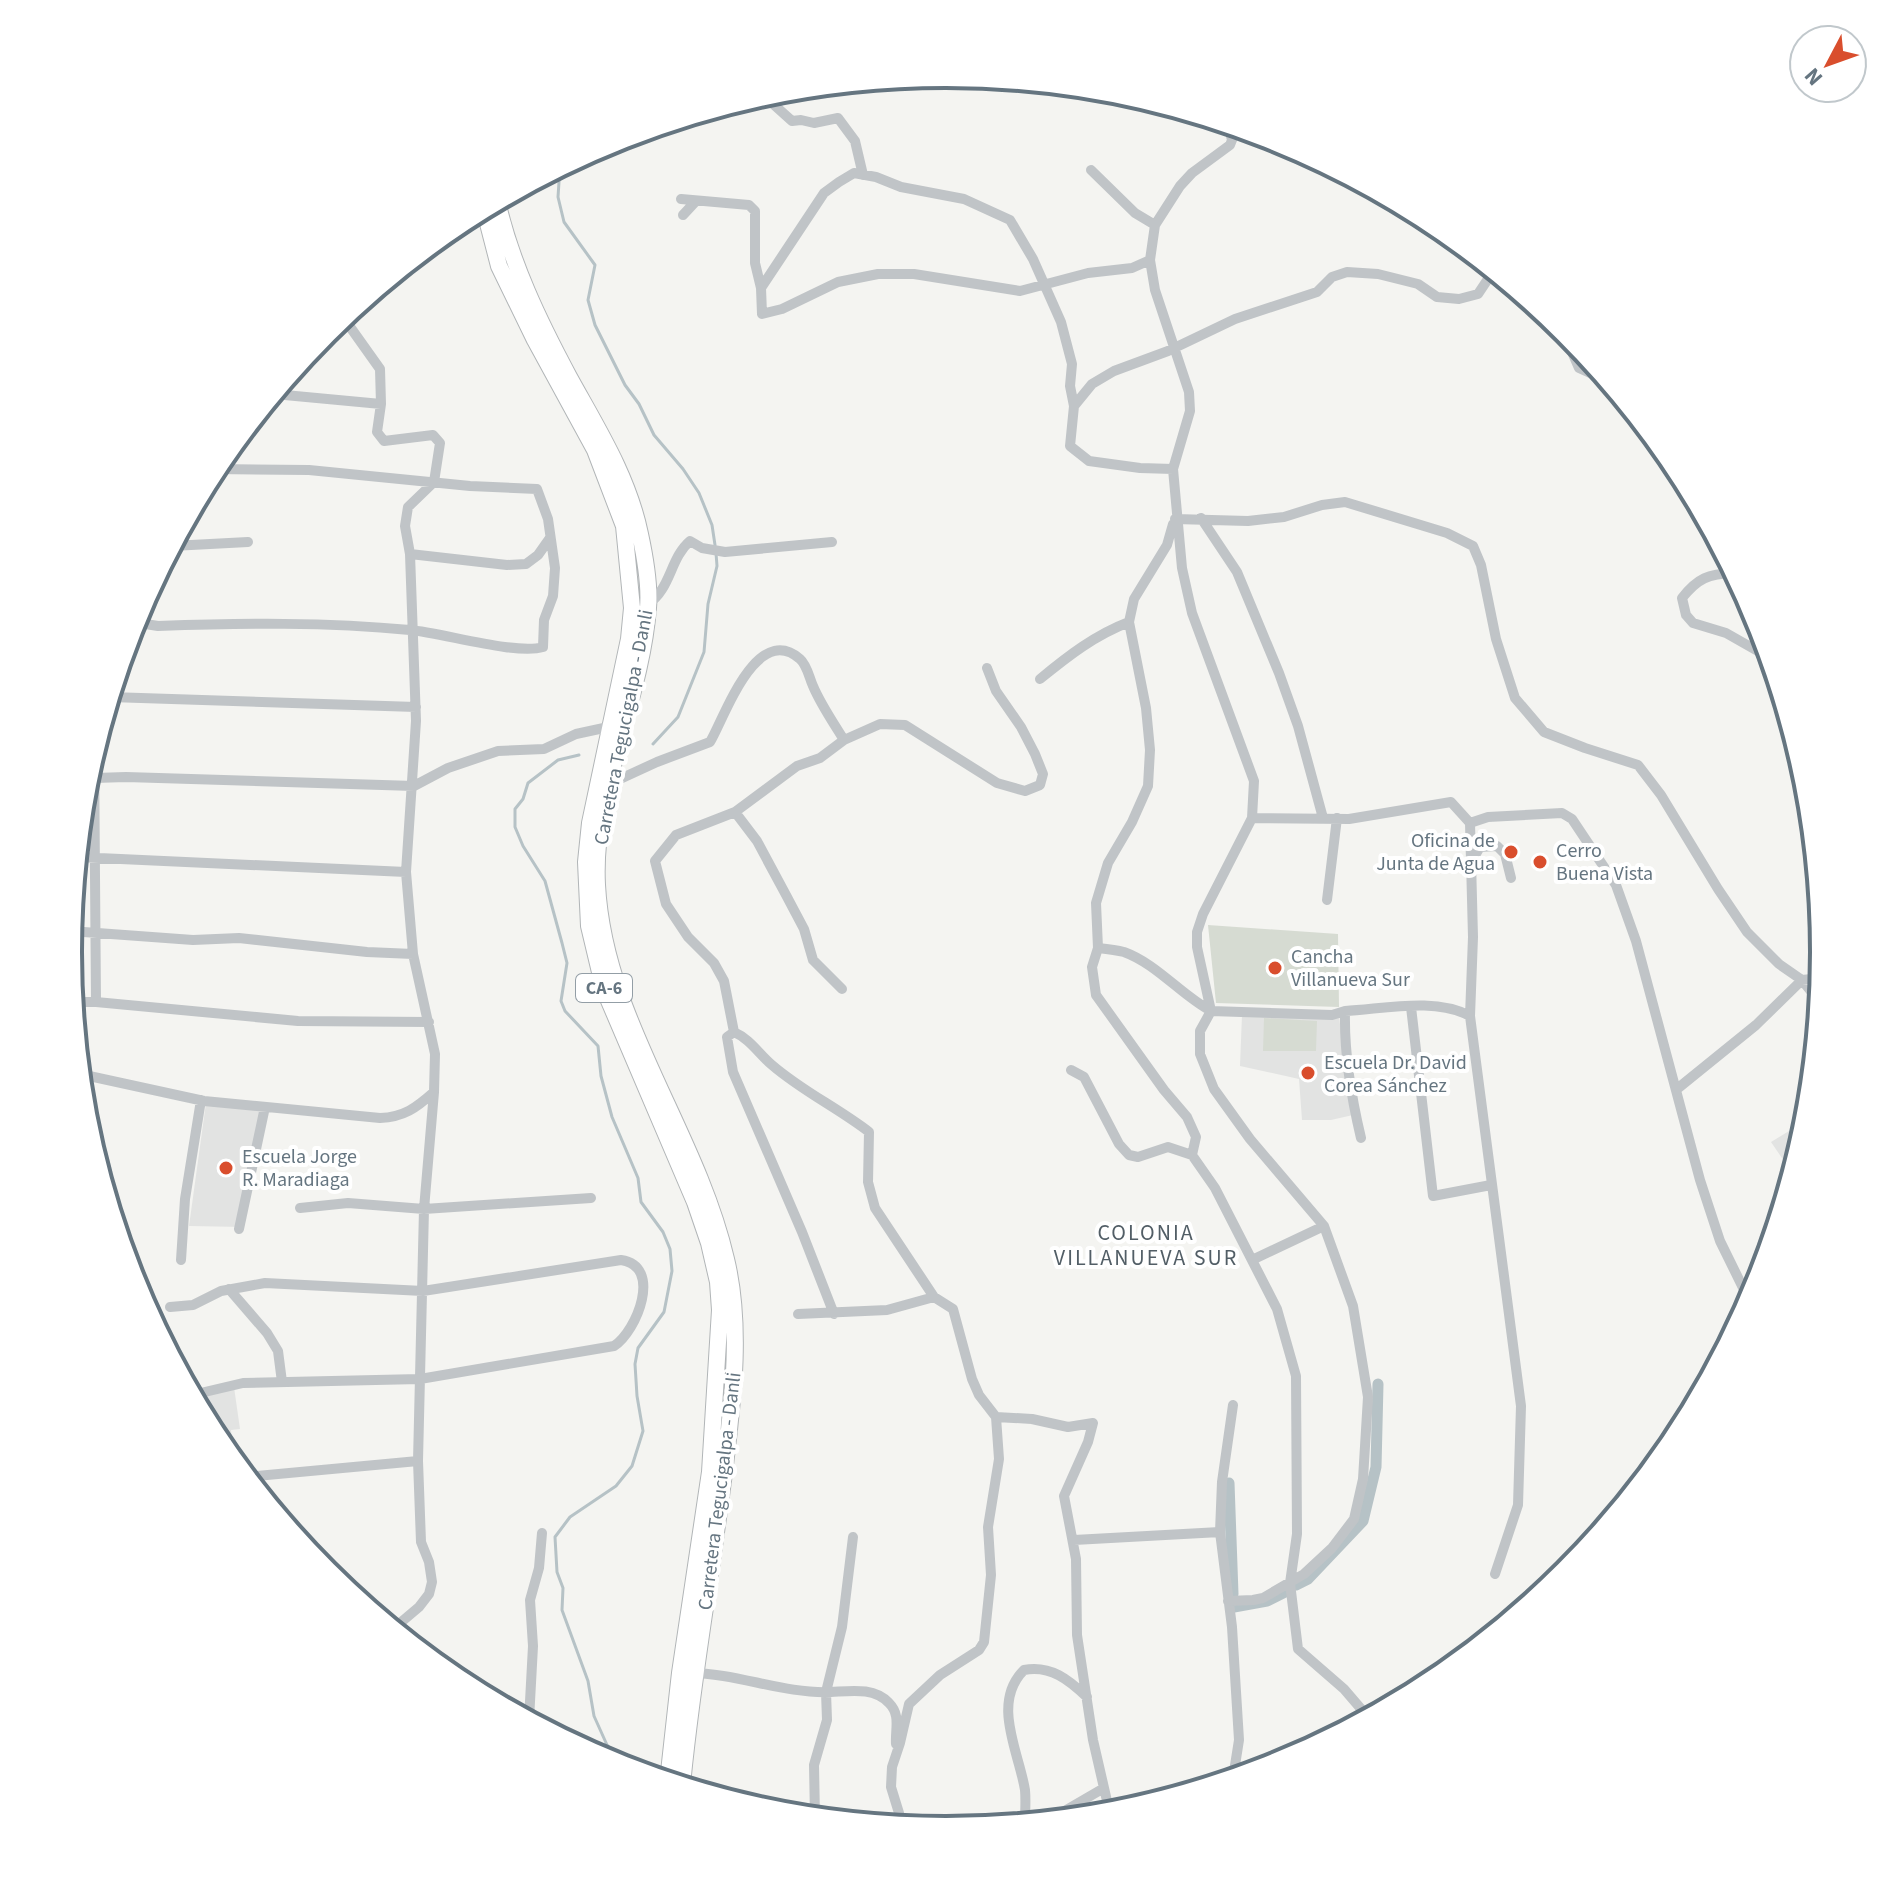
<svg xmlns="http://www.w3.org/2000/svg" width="1892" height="1904" viewBox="0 0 1892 1904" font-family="'Source Sans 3',sans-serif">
<rect width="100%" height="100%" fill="#f4f4f1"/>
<path fill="#e2e3e2" d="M 1242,1015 L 1339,1017 L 1353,1115 L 1331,1120 L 1302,1120 L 1299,1079 L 1240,1066 Z
M 206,1103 L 266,1110 L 244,1227 L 189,1226 Z
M 1807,1120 L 1807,1124 L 1792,1173 L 1771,1142 Z
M 234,1387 L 240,1429 L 231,1430 L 234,1461 L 216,1439 L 194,1398 Z"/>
<path fill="#d6dbd2" d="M 1208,925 L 1338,934 L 1339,1007 L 1216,1003 Z
M 1264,1018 L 1317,1021 L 1316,1051 L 1263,1051 Z"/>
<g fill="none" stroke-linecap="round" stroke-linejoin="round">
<path stroke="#b6c2c6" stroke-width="3" d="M 560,167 L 558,197 L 564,222 L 595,265 L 588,300 L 595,325 L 625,385 L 639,404 L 654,435 L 683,469 L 699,493 L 712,525 L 715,545
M 653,744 L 678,717 L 704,652 L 708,604 L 717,566 L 716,553
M 579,755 L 558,760 L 528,783 L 523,799 L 515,809 L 515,827 L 523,846 L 545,881 L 562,943 L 567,963 L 561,1001 L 565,1011 L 598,1046 L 601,1076 L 612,1117 L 638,1178 L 641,1202 L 663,1232 L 670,1249 L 672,1271 L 664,1312 L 638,1348 L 635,1364 L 637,1396 L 643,1431 L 632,1466 L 616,1486 L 570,1517 L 555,1537 L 557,1572 L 563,1588 L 562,1610 L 588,1681 L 594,1716 L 607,1745 L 623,1767"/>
<path stroke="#b6c2c6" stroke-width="11" d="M 1229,1483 L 1233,1594
M 1296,1585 L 1308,1579 L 1363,1521 L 1376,1467 L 1378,1384
M 1234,1604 L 1234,1607 L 1267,1601 L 1285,1592"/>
<defs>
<path id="trunk" d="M 497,201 C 511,263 539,321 569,377 C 597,428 628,476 640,534 C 645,557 650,585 648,608 C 641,702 592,790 597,885 C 604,1019 696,1130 726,1259 C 742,1325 733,1398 725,1465 C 712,1572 692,1678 682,1785
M 484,208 L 499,266 L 535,340 L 595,450 L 624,526 L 632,608 L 629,639 L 590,823 L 586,862 L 589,926 L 604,989 L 695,1202 L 709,1243 L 718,1282 L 720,1310 L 710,1472 L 680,1673 L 668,1781"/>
</defs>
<use href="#trunk" stroke="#b1b5b7" stroke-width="18"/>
<path stroke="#c0c4c7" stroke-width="10" d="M 763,95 L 792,121 L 801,120 L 814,123 L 838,118 L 855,141 L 863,175
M 1228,124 L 1232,140 L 1230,145 L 1192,173 L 1180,186 L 1155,225 L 1150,260 L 1155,290 L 1189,392 L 1190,411 L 1173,469 L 1182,568 L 1192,613 L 1254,781 L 1252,818 L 1203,914 L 1197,932 L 1197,947 L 1211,1011 L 1200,1031 L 1200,1054 L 1214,1089 L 1250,1139 L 1324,1226 L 1353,1306 L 1368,1397 L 1363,1479 L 1354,1519 L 1332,1548 L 1304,1574 L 1263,1598 L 1253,1600 L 1228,1601
M 1091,170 L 1135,213 L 1155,225
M 681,199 L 749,205 L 755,211 L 755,263 L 761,288
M 683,215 L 696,201
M 1150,260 L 1132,268 L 1088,273 L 1020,291 L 914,274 L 878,274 L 838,282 L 782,309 L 762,314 L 761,288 L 824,193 L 839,182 L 854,173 L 876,177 L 901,187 L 964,199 L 1010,220 L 1033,259 L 1061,322 L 1072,364 L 1070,386 L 1074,406 L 1070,446 L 1089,461 L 1140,468 L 1173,469
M 343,317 L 380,369 L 381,404 L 377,432 L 384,441 L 433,435 L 440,443 L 434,482 L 408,507 L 405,526 L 410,554 L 416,721 L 406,872 L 413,954 L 435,1054 L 434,1092 L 424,1209 L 418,1461 L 421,1542 L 429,1562 L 432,1582 L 429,1594 L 419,1607 L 393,1629
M 1561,327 L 1579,368 L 1608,381
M 274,394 L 381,404
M 1074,406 L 1092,384 L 1114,371 L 1168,351 L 1235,319 L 1317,292 L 1332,277 L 1347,272 L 1378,274 L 1418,284 L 1437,297 L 1459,299 L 1478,294 L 1488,279 L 1490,269
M 1201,518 L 1237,572 L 1279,673 L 1298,726 L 1323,818
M 1175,519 L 1248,521 L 1284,517 L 1322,505 L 1345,502 L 1447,533 L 1473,546 L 1481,565 L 1496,639 L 1515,698 L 1544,732 L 1585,748 L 1638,765 L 1661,795 L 1718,889 L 1747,932 L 1779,964 L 1802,980 L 1819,1001
M 1173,524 L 1167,545 L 1134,599 L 1129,622 L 1146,708 L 1150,750 L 1148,786 L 1132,822 L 1108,863 L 1096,903 L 1098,948 L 1092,967 L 1096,995 L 1164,1090 L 1187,1117 L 1196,1137 L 1192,1155
M 172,546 L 248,542
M 410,554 L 507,565 L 526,564 L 538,555 L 550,538
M 1734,573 C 1708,574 1698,578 1682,598 L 1686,615 L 1693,623 L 1726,633 L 1770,658
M 648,604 C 671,589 670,558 690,541 L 702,548 L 725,552 L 832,542
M 133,622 L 158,626 C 242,623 326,622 410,630 C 443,633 516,655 543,647 L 544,620 L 553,596 L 555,568 L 548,519 L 537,489 L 470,486 L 309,470 L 213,469
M 1040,679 C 1068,656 1095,635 1129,622
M 110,697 L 416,707
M 94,750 L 96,1002
M 95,778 L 126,777 L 414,786 L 448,768 L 498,751 L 544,749 L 576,734 L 613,726
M 607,785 L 657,762 L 710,742 C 724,719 756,621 800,659 C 807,665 809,677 813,686 C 821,705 833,722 844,740
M 735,812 L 757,841 L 786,895 L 804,929 L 813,960 L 842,989
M 1252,818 L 1349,819 L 1451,802 L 1470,823
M 77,857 L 406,872
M 1470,864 L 1480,847 L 1497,846 L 1505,854 L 1511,878
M 1327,900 L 1337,818
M 70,931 L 193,940 L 239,938 L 367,952 L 413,954
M 1098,948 C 1107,949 1116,950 1124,952 C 1157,964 1181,995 1211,1011 L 1332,1015 L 1345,1011 C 1384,1009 1435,997 1470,1016
M 73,1002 L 96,1002 L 298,1021 L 429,1022
M 1411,1007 L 1433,1196 L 1491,1185
M 1345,1011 C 1344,1055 1351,1096 1361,1138
M 734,1032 C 750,1039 759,1054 772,1065 C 802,1091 838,1108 869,1132 L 868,1182 L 875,1208 L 934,1297
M 1071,1070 L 1084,1077 L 1119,1144 L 1129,1155 L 1138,1157 L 1168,1147 L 1192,1155 L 1215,1188 L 1277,1309 L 1296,1376 L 1297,1534 L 1290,1583 L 1298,1649 L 1344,1689 L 1368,1717
M 80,1074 L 204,1101 L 380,1118 C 404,1117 416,1108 434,1092
M 1677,1089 L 1756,1025 L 1802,980 L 1821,978
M 82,1098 L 87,1075
M 300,1208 L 348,1203 L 424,1209 L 591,1198
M 239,1229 L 265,1107
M 181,1260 L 185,1199 L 201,1100
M 1252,1260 L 1324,1226
M 229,1289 L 267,1333 L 278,1351 L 282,1382
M 170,1307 L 193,1305 L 221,1291 L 265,1283 L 423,1291 L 621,1260 C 663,1266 637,1331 614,1346 L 420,1379 L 243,1383 L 192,1395
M 798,1314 L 887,1310 L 934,1297 L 953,1309 L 972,1379 L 979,1395 L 996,1417 L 999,1459 L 988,1527 L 991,1575 L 984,1642 L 979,1650 L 940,1675 L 909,1704 L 900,1743 L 892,1767 L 891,1787 L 903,1826
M 834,1314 L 802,1232 L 733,1072 L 727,1037 L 734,1032 L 724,981 L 714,963 L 688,937 L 666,904 L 655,861 L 676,835 L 735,812 L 797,766 L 820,758 L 844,740 L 880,724 L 905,725 L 997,783 L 1025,791 L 1040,785 L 1043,774 L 1035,754 L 1021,727 L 996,691 L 987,668
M 1233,1405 L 1222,1482 L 1220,1532 L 1232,1627 L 1239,1740 L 1233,1778
M 996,1417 L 1032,1419 L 1068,1427 L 1093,1423 L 1088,1442 L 1064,1496 L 1076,1559 L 1077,1635 L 1093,1740 L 1110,1814
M 247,1477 L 418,1461
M 1074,1540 L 1220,1532
M 1495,1574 L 1518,1505 L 1521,1406 L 1470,1016 L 1473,937 L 1470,823 L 1488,817 L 1562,813 L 1572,819 L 1616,885 L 1636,941 L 1700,1180 L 1720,1241 L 1750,1302
M 690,1673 C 737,1673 783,1694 831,1692 C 851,1691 874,1687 889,1703 C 901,1715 895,1729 896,1744
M 529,1720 L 533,1646 L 530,1600 L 539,1568 L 542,1533
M 815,1817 L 814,1765 L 827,1720 L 826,1692 L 842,1627 L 853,1537
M 1049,1820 L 1104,1788
M 1025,1822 C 1025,1812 1026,1801 1025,1790 C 1019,1752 991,1703 1024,1670 C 1051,1665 1069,1680 1087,1697"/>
<use href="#trunk" stroke="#fff" stroke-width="16"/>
</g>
<g fill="#d94e2d" stroke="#fff" stroke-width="3">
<circle cx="1511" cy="852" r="8"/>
<circle cx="1540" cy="862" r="8"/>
<circle cx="1275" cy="968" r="8"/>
<circle cx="1308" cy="1073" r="8"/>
<circle cx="226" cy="1168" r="8"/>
</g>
<g text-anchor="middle" stroke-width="8" stroke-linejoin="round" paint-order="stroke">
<rect fill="#fff" stroke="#939ea6" stroke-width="2" x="576" y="974" width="56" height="28" rx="6"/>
<g font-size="18" font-weight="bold" fill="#657580">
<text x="604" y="994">CA-6</text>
</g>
<g font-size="20" fill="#657580" stroke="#fff">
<text transform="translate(623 727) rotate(-79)" y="7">Carretera Tegucigalpa - Danli</text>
<text transform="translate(719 1491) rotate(-83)" y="7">Carretera Tegucigalpa - Danli</text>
</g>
<g font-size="20" fill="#657580" stroke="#fff" text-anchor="start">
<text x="1495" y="847" text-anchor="end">Oficina de<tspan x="1495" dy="23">Junta de Agua</tspan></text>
<text x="1556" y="857">Cerro<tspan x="1556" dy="23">Buena Vista</tspan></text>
<text x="1291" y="963">Cancha<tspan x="1291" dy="23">Villanueva Sur</tspan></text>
<text x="1324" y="1069">Escuela Dr. David<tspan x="1324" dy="23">Corea Sánchez</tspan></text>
<text x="242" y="1163">Escuela Jorge<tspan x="242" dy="23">R. Maradiaga</tspan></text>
</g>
<g font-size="22" letter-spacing="2" fill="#525e66" stroke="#fff">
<text x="1146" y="1240">COLONIA<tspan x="1146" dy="25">VILLANUEVA SUR</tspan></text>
</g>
</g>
<path d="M0 0H1892V1904H0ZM82 952a864 864 0 1 1 1728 0a864 864 0 1 1-1728 0Z" fill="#fff" fill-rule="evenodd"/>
<path fill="none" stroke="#657580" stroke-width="4" d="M82 952a864 864 0 1 1 1728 0a864 864 0 1 1-1728 0Z"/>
<g transform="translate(1828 64) rotate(229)"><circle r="38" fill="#ffffff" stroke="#c1c8cc" stroke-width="2"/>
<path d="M0-6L14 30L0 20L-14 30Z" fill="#d94e2d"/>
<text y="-12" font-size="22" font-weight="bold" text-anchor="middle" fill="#657580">N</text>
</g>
</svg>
